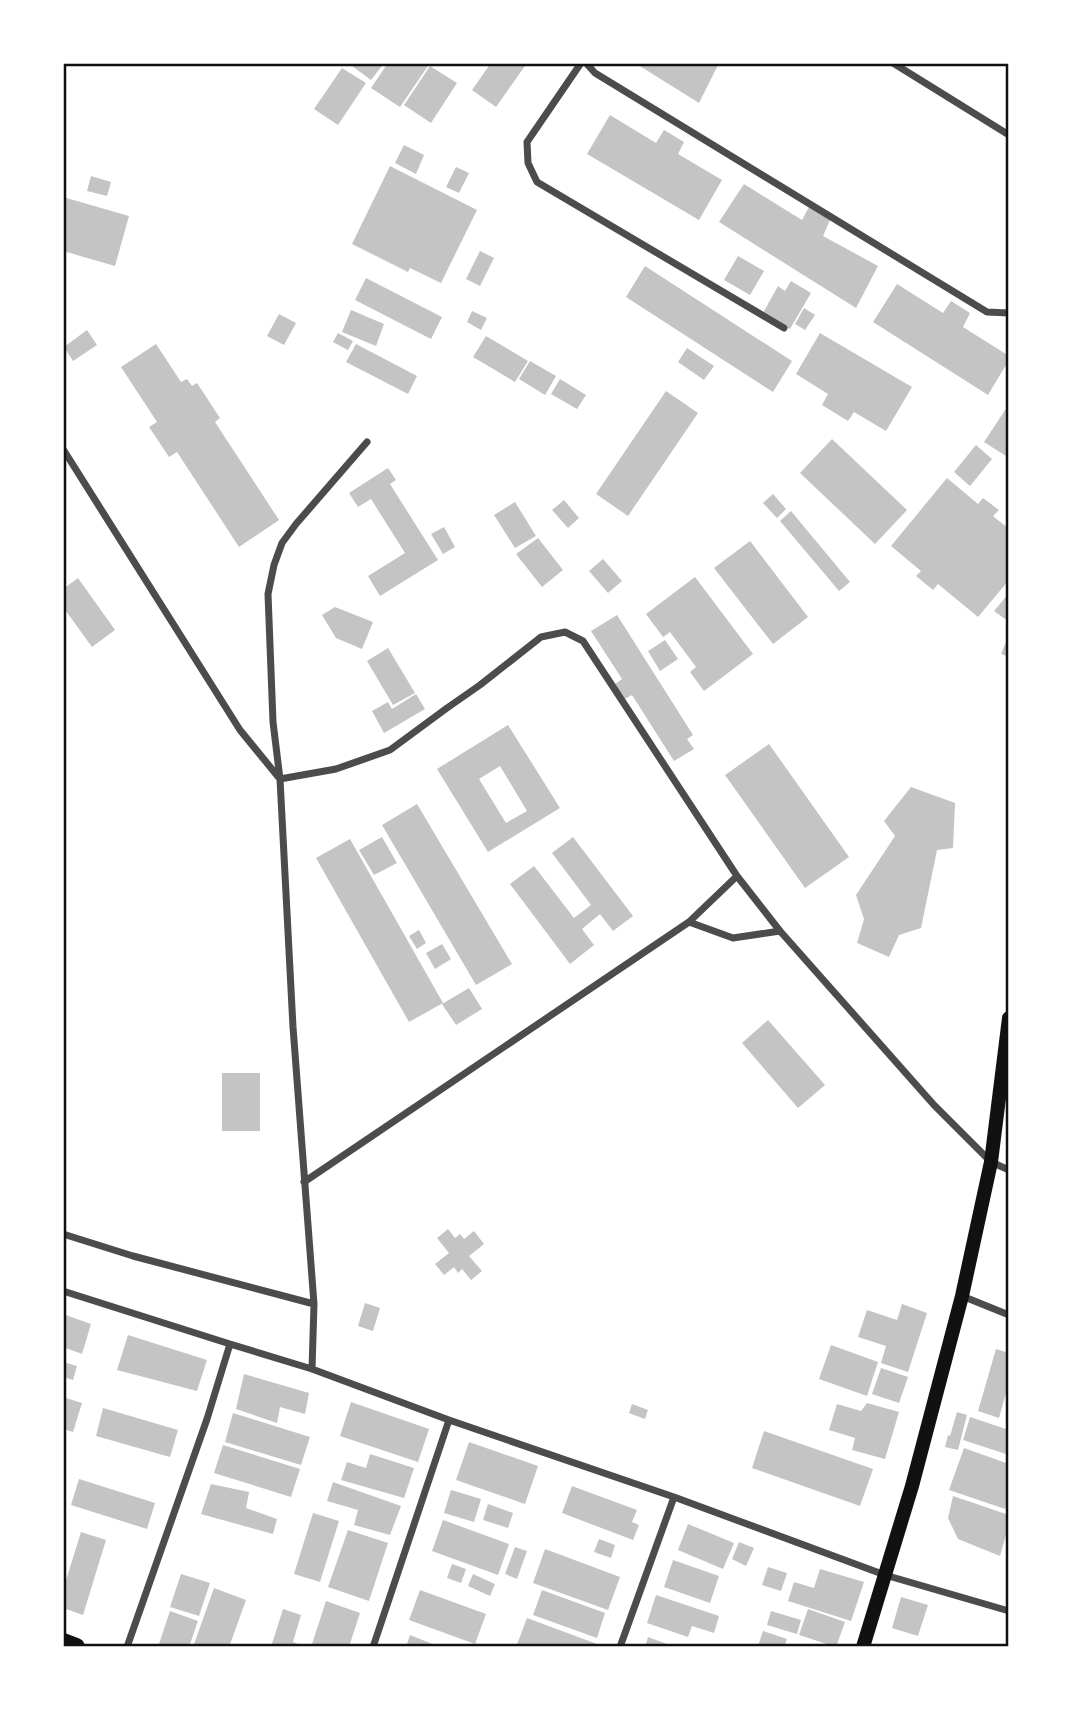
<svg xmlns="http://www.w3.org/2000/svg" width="1072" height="1710" viewBox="0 0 1072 1710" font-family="Overpass,sans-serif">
<rect width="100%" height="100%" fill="#fff"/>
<path fill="#c4c4c4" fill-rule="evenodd" d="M 348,63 L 384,63 L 371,80 Z
M 388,63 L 430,63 L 400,107 L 371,88 Z
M 491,63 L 527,63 L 496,107 L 472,90 Z
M 635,63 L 719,63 L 699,103 Z
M 430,66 L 457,83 L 431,123 L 404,105 Z
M 342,68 L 366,83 L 338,125 L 314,109 Z
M 610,115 L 656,143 L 664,130 L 684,142 L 678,154 L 722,180 L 699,220 L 587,154 Z
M 404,145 L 424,155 L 416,174 L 395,163 Z
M 390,166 L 477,210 L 441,283 L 410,268 L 408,272 L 352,244 Z
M 456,167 L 469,173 L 459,193 L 446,187 Z
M 91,176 L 111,182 L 107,196 L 87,191 Z
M 744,184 L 802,220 L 809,207 L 830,220 L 823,236 L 878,266 L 856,308 L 719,222 Z
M 63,197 L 129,216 L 115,266 L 63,251 Z
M 480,251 L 494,258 L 480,286 L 466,279 Z
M 738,256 L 764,271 L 750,295 L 724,280 Z
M 645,266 L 792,361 L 773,392 L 626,297 Z
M 366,278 L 442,317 L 431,339 L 355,300 Z
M 791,281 L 811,293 L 790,329 L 763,313 L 778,286 L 785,291 Z
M 897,284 L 943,313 L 951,301 L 970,313 L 963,327 L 1009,356 L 1009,360 L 988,395 L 873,322 Z
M 804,308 L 815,315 L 805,330 L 795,324 Z
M 351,310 L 384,324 L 376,346 L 342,332 Z
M 472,311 L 487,318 L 481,330 L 467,322 Z
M 279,314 L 296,323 L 284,345 L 267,336 Z
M 87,330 L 97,345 L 73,361 L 64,347 Z
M 338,333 L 353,341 L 348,350 L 333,342 Z
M 820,333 L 912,387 L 886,431 L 854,412 L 848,421 L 822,405 L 828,394 L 796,374 Z
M 486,336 L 528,361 L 515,382 L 473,357 Z
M 156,344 L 181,382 L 187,379 L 192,386 L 197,383 L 220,418 L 215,422 L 279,520 L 239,547 L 177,452 L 169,457 L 149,427 L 157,422 L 121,367 Z
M 356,344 L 417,376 L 408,394 L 346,362 Z
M 687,348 L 714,366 L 704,380 L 678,362 Z
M 530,361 L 556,376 L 545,395 L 519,379 Z
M 560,379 L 586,395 L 577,409 L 551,394 Z
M 666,391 L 698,413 L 628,516 L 596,494 Z
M 1009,404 L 1009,458 L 984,442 Z
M 832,439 L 907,510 L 875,544 L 800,473 Z
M 976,445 L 992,459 L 970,486 L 954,472 Z
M 388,468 L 396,480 L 390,484 L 438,560 L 380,596 L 368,576 L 405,553 L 371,499 L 358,507 L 349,493 Z
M 947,478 L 978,504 L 983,498 L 999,510 L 993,516 L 1009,529 L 1009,580 L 978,617 L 938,584 L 933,590 L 916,576 L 921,571 L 891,546 Z
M 773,494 L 786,509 L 777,518 L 763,503 Z
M 564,500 L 579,518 L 568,528 L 552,510 Z
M 515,502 L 536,536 L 515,548 L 494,515 Z
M 791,511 L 850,582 L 839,591 L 780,521 Z
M 444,527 L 455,547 L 443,554 L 431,534 Z
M 538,538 L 563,570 L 542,587 L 516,554 Z
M 750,541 L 808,617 L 773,644 L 714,568 Z
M 603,559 L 622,581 L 608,593 L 589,571 Z
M 695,577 L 753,654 L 704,691 L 690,672 L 696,667 L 670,632 L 663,637 L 646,614 Z
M 78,578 L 115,630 L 92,647 L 63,607 L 63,589 Z
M 1009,593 L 1009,615 L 1005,619 L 994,611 Z
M 335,607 L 373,622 L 362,649 L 336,638 L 322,615 Z
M 617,615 L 693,735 L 687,739 L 694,749 L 674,761 L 632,695 L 625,699 L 615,684 L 622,679 L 591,631 Z
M 1009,634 L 1009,657 L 1001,654 Z
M 665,640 L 678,659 L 660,671 L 648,651 Z
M 388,648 L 415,693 L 393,705 L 367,661 Z
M 416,694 L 425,709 L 384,733 L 372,711 L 388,702 L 392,709 Z
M 508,725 L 560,808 L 488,852 L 437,769 ZM 500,766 L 527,811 L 506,823 L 479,779 Z
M 769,744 L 849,857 L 805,888 L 725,775 Z
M 911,787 L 955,803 L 953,848 L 937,850 L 921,928 L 899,935 L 889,957 L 857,943 L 864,919 L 856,895 L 895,836 L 884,821 Z
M 417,804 L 512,964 L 476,985 L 382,825 Z
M 382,837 L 397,863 L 374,875 L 359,850 Z
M 573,837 L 633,916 L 613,931 L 600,914 L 582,929 L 594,945 L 570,964 L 510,884 L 534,866 L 574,918 L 591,905 L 552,853 Z
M 350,839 L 443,1003 L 409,1022 L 316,858 Z
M 419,930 L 426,943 L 417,949 L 409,936 Z
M 442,944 L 451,959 L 435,969 L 426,953 Z
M 469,988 L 482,1009 L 456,1025 L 442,1004 Z
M 768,1020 L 825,1085 L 798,1108 L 742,1043 Z
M 222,1073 L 260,1073 L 260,1131 L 222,1131 Z
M 448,1229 L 455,1238 L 460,1234 L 464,1239 L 474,1231 L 484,1244 L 469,1256 L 482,1271 L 471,1280 L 462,1269 L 458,1273 L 454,1267 L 444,1275 L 435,1264 L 449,1253 L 437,1238 Z
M 365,1303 L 380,1308 L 373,1331 L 358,1326 Z
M 902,1304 L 927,1313 L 908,1372 L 881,1363 L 886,1346 L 858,1337 L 867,1310 L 897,1320 Z
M 63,1314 L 91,1324 L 82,1354 L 63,1347 Z
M 128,1335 L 207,1360 L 197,1391 L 117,1370 Z
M 831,1345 L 878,1362 L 867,1396 L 819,1379 Z
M 996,1349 L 1009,1353 L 1009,1382 L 999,1418 L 978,1411 Z
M 63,1362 L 77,1366 L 73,1380 L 63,1377 Z
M 881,1368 L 908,1377 L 899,1403 L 872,1394 Z
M 244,1374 L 309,1393 L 305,1414 L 280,1407 L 277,1423 L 236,1409 Z
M 63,1397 L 82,1403 L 73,1432 L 63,1429 Z
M 351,1402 L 429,1429 L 418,1462 L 340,1436 Z
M 867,1403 L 899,1412 L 885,1459 L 852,1450 L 855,1438 L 829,1430 L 837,1404 L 861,1411 Z
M 632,1404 L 648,1410 L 645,1419 L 629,1413 Z
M 103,1408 L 178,1430 L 170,1457 L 96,1436 Z
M 957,1412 L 967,1415 L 958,1450 L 945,1447 L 948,1435 L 950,1436 Z
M 233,1413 L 310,1437 L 301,1465 L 225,1442 Z
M 970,1417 L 1009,1430 L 1009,1455 L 963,1440 Z
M 764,1431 L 873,1469 L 860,1506 L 752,1468 Z
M 469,1442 L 538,1466 L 525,1504 L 456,1480 Z
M 223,1445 L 300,1469 L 291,1497 L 214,1473 Z
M 964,1448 L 1009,1464 L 1009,1496 L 1005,1509 L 949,1490 Z
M 370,1454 L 414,1468 L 404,1498 L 341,1480 L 347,1462 L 366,1468 Z
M 79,1479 L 155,1503 L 147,1529 L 71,1505 Z
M 333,1482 L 401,1506 L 390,1535 L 354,1525 L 358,1510 L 327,1501 Z
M 211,1484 L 249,1492 L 246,1508 L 277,1519 L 273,1534 L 201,1514 Z
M 572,1486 L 637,1510 L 632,1522 L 639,1525 L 633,1540 L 562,1513 Z
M 451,1490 L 481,1499 L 474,1522 L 444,1513 Z
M 953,1496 L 1009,1515 L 1009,1524 L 1000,1556 L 958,1539 L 948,1518 Z
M 488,1504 L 513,1513 L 508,1528 L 483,1520 Z
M 313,1513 L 339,1521 L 320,1582 L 294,1574 Z
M 443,1520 L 509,1544 L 498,1575 L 432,1551 Z
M 688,1524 L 734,1543 L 723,1569 L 678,1550 Z
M 348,1530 L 388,1543 L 369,1601 L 328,1587 Z
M 81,1532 L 106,1540 L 83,1615 L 63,1608 L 63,1590 Z
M 599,1539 L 615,1545 L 611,1558 L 594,1552 Z
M 739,1542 L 754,1548 L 746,1566 L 732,1559 Z
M 515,1547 L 527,1551 L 517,1579 L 505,1574 Z
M 545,1549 L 620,1577 L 608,1610 L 533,1583 Z
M 673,1560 L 719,1576 L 710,1603 L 664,1587 Z
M 452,1564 L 466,1569 L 461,1583 L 447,1578 Z
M 768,1567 L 787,1573 L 781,1591 L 762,1585 Z
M 820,1569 L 864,1582 L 851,1621 L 788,1601 L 794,1582 L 814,1588 Z
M 181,1574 L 210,1583 L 199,1616 L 170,1607 Z
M 473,1574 L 495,1584 L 490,1596 L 468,1586 Z
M 214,1588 L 246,1600 L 229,1647 L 193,1647 Z
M 420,1590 L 486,1614 L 475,1644 L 409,1620 Z
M 542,1590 L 605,1613 L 597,1638 L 533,1615 Z
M 656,1595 L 719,1616 L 714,1633 L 692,1626 L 688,1637 L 647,1623 Z
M 901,1597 L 928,1605 L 918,1636 L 892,1628 Z
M 326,1601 L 360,1613 L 349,1647 L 311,1647 Z
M 283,1609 L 301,1615 L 293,1642 L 305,1647 L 271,1647 Z
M 808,1609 L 845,1622 L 836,1647 L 799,1635 Z
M 170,1611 L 198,1621 L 189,1647 L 166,1647 L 159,1644 Z
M 771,1611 L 801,1620 L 797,1634 L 767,1625 Z
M 527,1618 L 597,1644 L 595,1647 L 516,1647 Z
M 763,1631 L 787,1639 L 784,1647 L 758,1646 Z
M 410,1635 L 440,1647 L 406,1647 Z
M 648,1637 L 675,1647 L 645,1647 Z"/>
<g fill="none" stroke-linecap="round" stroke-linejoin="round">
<path stroke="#4c4c4c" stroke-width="7" d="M 581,63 L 527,142 L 528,163 L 537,182 L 784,328
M 586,63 L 595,73 L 987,312 L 1009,313
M 893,63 L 1009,135
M 63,449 L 240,730 L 280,779 L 336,769 L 390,750 L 447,708 L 480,685 L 541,637 L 565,632 L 583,641 L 737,876 L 780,931 L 934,1105 L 991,1162 L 1009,1170
M 689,922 L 733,938 L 780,931
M 304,1182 L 689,922 L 737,876
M 63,1234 L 133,1256 L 314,1304 L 312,1369
M 63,1291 L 230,1344 L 312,1369 L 449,1420 L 674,1497 L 885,1575 L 1009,1611
M 962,1296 L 1009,1315
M 314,1304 L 293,1027 L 280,779 L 273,722 L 268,594 L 274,565 L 282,543 L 296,524 L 367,442
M 127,1647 L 207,1419 L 230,1344
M 373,1647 L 449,1420
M 620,1647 L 674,1497"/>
<path stroke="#111" stroke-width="14" d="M 863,1647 L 912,1486 L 962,1296 L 991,1162 L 1009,1018"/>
<path stroke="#111" stroke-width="18" d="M 63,1642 L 76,1647"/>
</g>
<rect width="1072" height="1710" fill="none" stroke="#ffffff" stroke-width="130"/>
<rect x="65" y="65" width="942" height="1580" fill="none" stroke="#111" stroke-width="2.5"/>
</svg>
